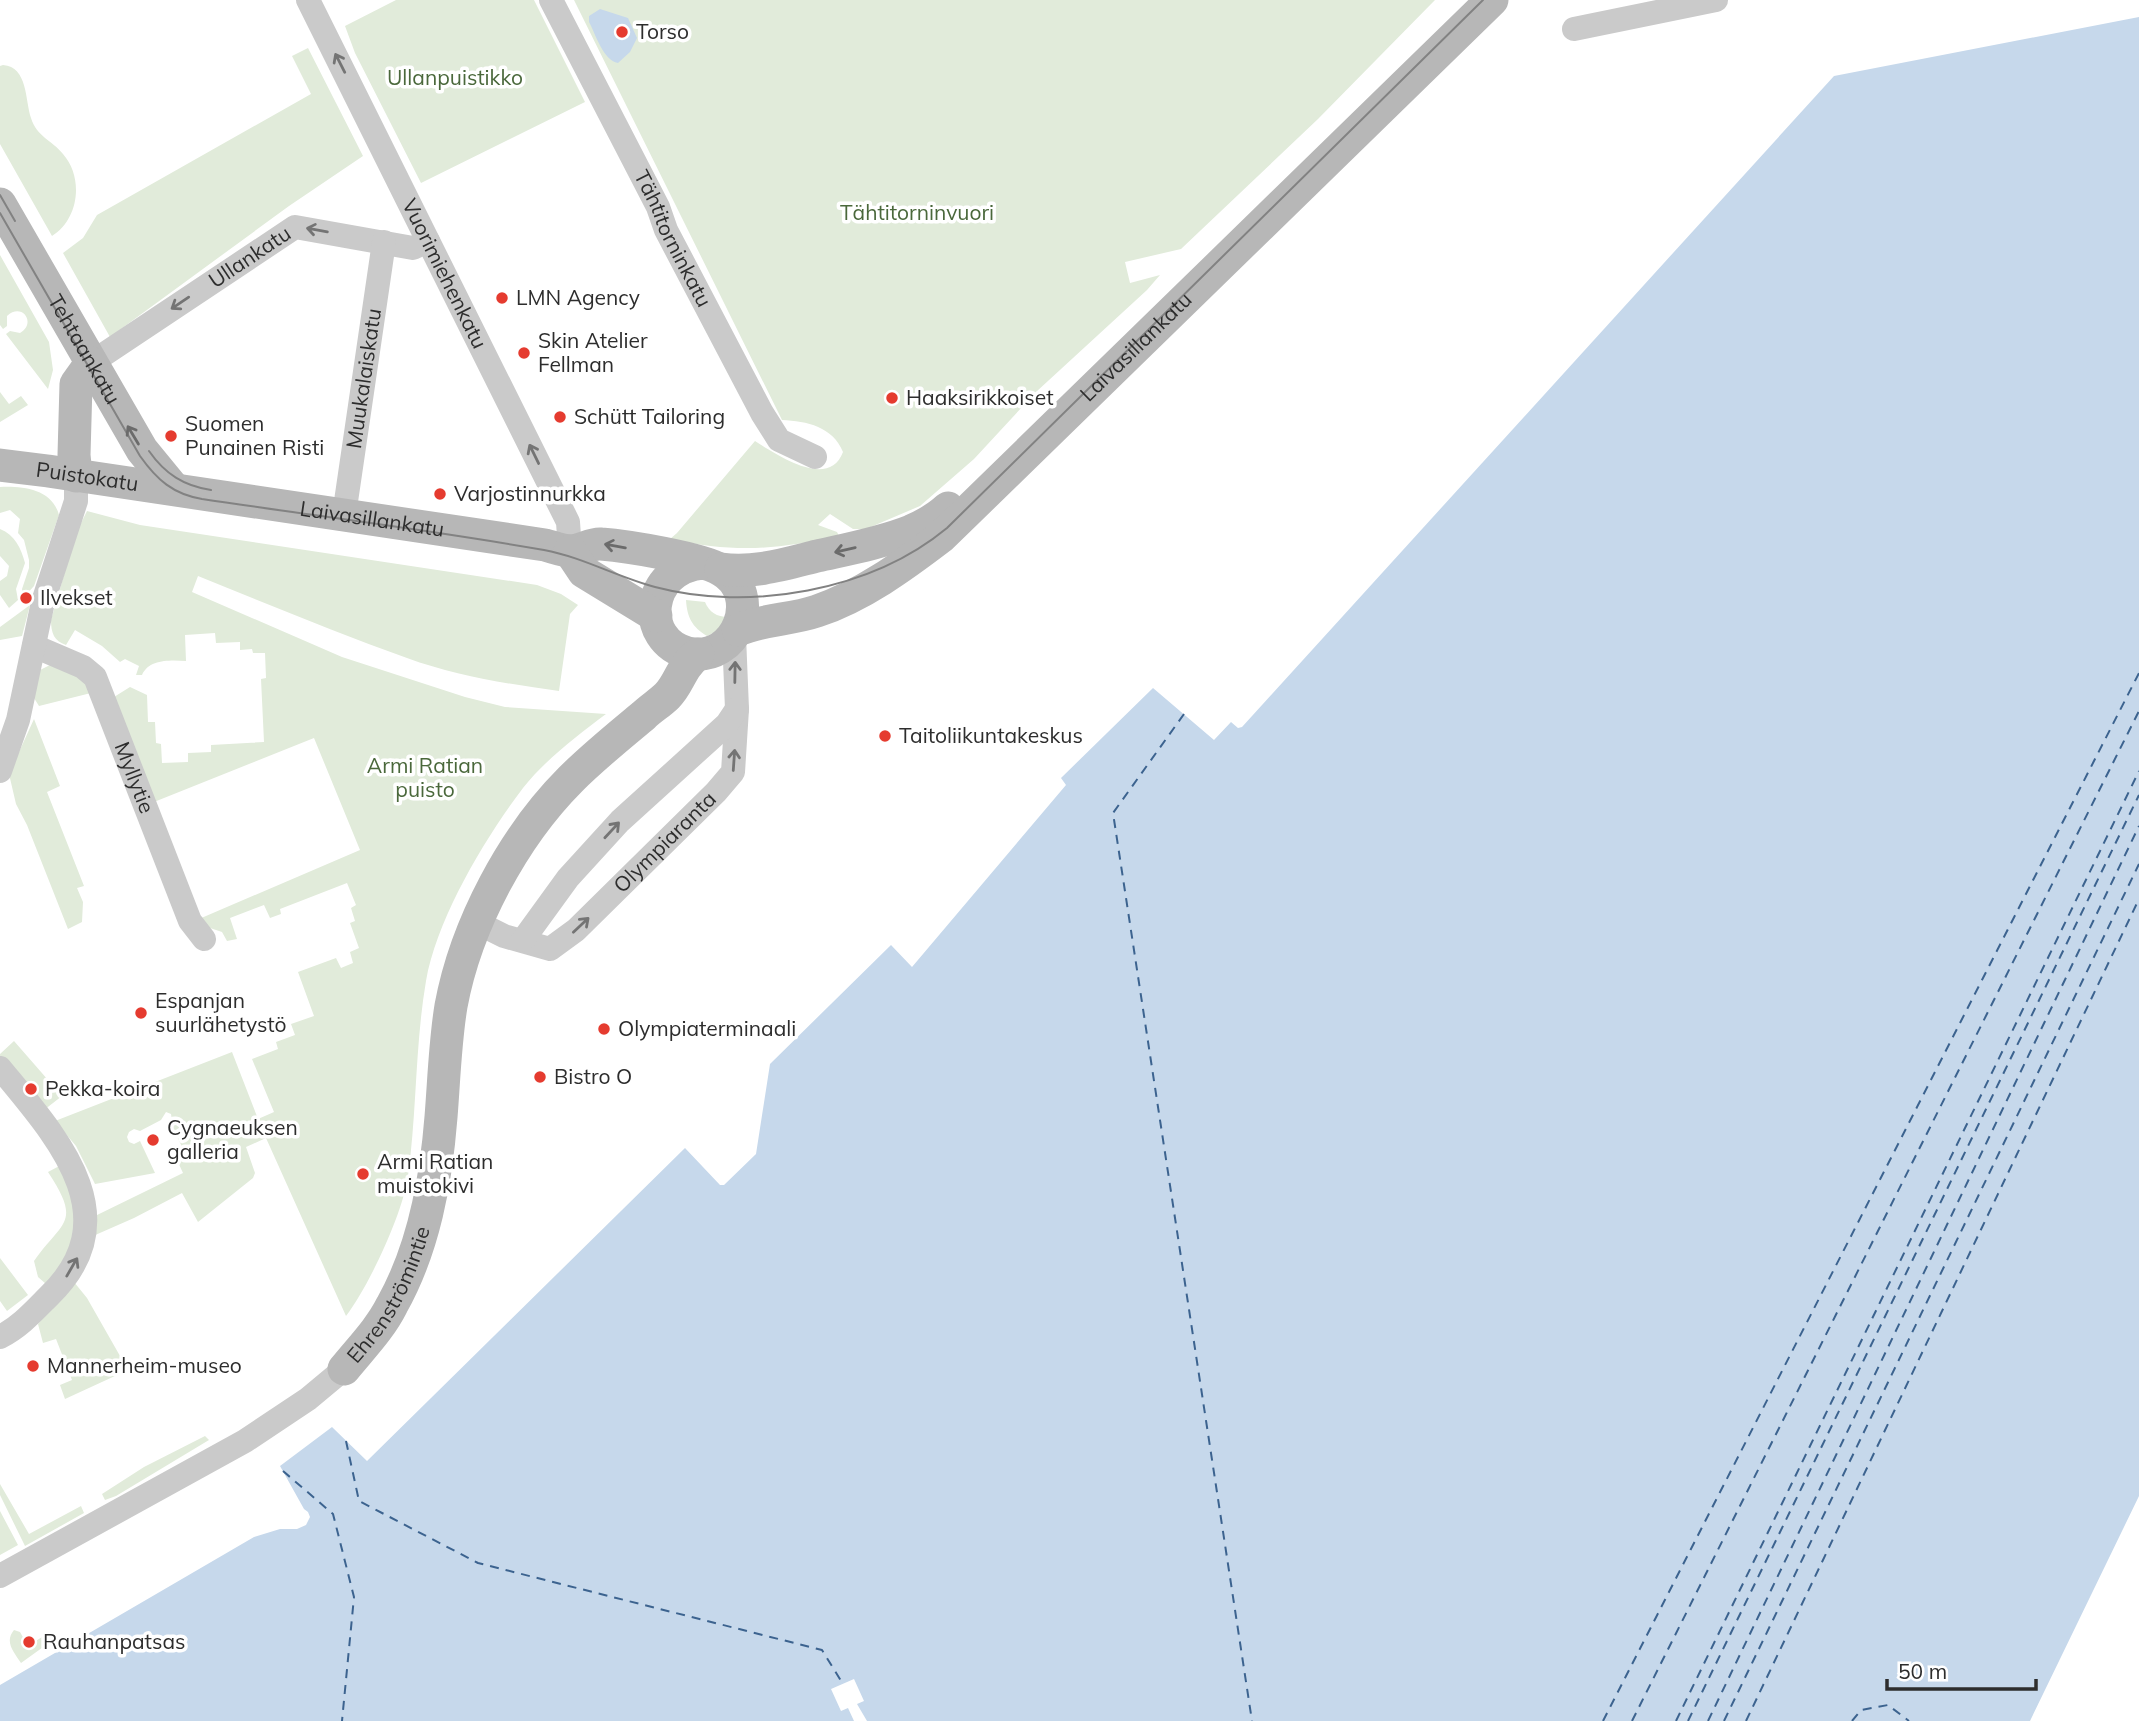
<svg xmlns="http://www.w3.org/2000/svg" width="2139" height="1721" viewBox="0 0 2139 1721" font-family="Mulish,sans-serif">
<rect width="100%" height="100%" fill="#fff"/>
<path fill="#e1ebda" d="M 396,0 L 534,0 L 585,102 L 421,183 L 355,53 L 345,26 Z
M 574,0 L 1435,0 L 1318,119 L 1181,249 L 1125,262 L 1130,283 L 1160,275 L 1147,290 L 1036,392 L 974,459 L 920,506 L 866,529 L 853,529 L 830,514 L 818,525 L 837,532 L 839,536 C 773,550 736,553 670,539 L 677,533 L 755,441 C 777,455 829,490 843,452 C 833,427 807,421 782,420 Z
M 308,48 L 363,156 L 289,206 L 110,337 L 63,253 L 83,238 L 97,215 L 311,94 L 292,56 Z
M 3,65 C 28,67 25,100 31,118 C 37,137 52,140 63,154 C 84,178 79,219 52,236 L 0,144 L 0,66 Z
M 0,255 L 49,342 L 53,370 L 48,389 L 6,334 L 10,331 L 20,333 C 37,323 22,302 7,316 L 7,326 L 3,329 L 0,325 Z
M 0,392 L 9,404 L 21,396 L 28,405 L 0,422 Z
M 0,487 C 23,486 52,489 59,515 L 34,586 L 23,598 L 22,589 L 29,568 L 29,560 L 24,540 L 18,533 L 20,519 L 10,510 L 0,513 Z
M 87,511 L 140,525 L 537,585 L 561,594 L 578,605 L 570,614 L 559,691 C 508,684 456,676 407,658 C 337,633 267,604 198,576 L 192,592 L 342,657 L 465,697 L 505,707 L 606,714 C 577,736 546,759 523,788 C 485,838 437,918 426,981 C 415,1045 417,1111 408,1176 C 403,1213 369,1286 346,1316 L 266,1138 L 246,1147 L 255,1173 L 253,1178 L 198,1222 L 182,1193 L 134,1218 L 93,1236 L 95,1216 L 183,1173 L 176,1158 L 185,1153 L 170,1122 L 172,1120 L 171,1114 L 166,1112 L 161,1120 L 140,1131 L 134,1129 L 129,1132 L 127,1137 L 129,1142 L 134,1144 L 140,1141 L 155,1173 L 95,1184 L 76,1146 L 55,1121 L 232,1052 L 258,1119 L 274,1112 L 252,1059 L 278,1049 L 276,1042 L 295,1035 L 291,1024 L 314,1016 L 298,972 L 336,958 L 341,968 L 353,963 L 350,952 L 359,948 L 350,923 L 355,921 L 351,908 L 356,905 L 347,883 L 280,909 L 281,914 L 270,918 L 264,905 L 230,918 L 237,939 L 227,941 L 222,932 L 210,928 L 199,919 L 360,850 L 314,738 L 154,802 L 114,697 L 130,687 L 147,695 L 148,722 L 155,722 L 156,743 L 161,744 L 162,763 L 188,762 L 188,753 L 211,752 L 211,745 L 264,742 L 261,679 L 266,678 L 265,653 L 253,653 L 252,649 L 240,650 L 240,642 L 216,643 L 215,633 L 185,635 L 186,661 C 170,660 149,659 142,675 L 136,675 L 139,666 L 125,659 L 120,662 L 102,646 L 75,630 L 66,645 C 54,641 51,633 51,620 L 76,533 Z
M 0,529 C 15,535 21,548 25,563 L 16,589 L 18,600 L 9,608 L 0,595 L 0,581 L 7,576 L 9,566 L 0,556 Z
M 686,600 L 705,602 C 709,612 717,617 728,617 L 719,630 L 707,636 C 692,627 687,617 686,600 Z
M 30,605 L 22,636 L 0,640 L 0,627 Z
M 50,665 L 81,676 L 95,692 L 39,706 L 34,698 L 38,671 Z
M 34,719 L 60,786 L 47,792 L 84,886 L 77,888 L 83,902 L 82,922 L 68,929 L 27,825 L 16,804 L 9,774 Z
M 14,1041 L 62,1096 L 44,1110 L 0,1057 L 0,1054 Z
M 63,1164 L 76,1205 L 70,1256 L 46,1284 L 38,1277 L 34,1261 C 63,1220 82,1224 48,1172 Z
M 0,1258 L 28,1295 L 7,1311 L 0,1301 Z
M 74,1282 L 87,1298 L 128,1370 L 65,1399 L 60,1385 L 72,1380 L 56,1339 L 43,1343 L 38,1324 Z
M 205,1436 L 209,1440 L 116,1496 L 105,1500 L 102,1494 L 144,1467 Z
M 0,1484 L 29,1534 L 81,1506 L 84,1513 L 25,1546 L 0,1495 Z
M 0,1511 L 18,1545 L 0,1555 Z
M 14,1630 L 20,1632 L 28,1646 L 42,1637 L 46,1638 L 46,1645 L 21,1663 C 14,1652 4,1642 14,1630 Z"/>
<path fill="#c6d8eb" d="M 600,9 L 628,18 L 637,38 L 630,52 L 618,63 C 603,60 596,35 589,22 L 589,16 Z
M 2139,17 L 2139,1496 L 2030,1721 L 0,1721 L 0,1685 L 254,1537 L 280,1529 L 297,1529 L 306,1525 L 310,1517 L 308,1512 L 304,1509 L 280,1466 L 332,1427 L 367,1461 L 685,1148 L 720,1185 L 724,1185 L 756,1154 L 770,1064 L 891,945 L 912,967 L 1066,785 L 1061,778 L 1153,688 L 1214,740 L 1231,722 L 1238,728 L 1242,727 L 1834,76 Z"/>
<path fill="#fff" d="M 854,1679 L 864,1701 L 857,1704 L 867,1721 L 854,1721 L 848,1708 L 841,1711 L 831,1689 Z"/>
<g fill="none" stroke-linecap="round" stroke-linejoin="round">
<path stroke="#3c638f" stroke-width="2" stroke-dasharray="9 7" stroke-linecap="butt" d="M 1184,714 L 1113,813 L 1252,1721
M 346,1441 L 359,1501 L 478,1563 L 822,1650 L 843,1684
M 283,1471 L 333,1514 L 354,1597 L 342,1721
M 1603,1721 L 2139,673
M 1632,1721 L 2139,711
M 1676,1721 L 2139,771
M 1688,1721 L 2139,795
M 1708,1721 L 2139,826
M 1724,1721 L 2139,864
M 1746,1721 L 2139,899
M 1852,1721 L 1861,1710 L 1888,1705 L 1909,1721"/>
<g stroke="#cacaca" stroke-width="24">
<path id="s1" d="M 308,0 L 568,522 L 570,551"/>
<path id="s2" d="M 551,0 L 658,207 L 666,230 L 762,413 L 779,440 L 815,457"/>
<path d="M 1574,29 L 1716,0"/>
<path id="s3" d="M 91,363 L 295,227 L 413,248 L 428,241"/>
<path id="s4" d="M 344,515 L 384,242"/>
<path id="s5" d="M 34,646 L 83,667 L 95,677 L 190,921 L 204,939"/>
<path d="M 0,771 L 18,720 L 43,602 L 76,501 L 76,476"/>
<path id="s6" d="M 478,923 L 504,936 L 550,949 L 576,930 L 716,792 L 733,772 L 737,709 L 734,636"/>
<path d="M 523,940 L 568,878 L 620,821 L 727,724 L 737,709"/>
<path d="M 0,1068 C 54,1134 132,1216 49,1296 C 34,1311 20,1327 0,1337"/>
<path d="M 0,1576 L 245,1441 L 308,1399 L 344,1369"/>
</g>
<g stroke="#b7b7b7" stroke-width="33">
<path id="s7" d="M 0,204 L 142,450 L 174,489"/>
<path id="s8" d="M 0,465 L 48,471 L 545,545 C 553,547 563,551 571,551 C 581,551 591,543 601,544 C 627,546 701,558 721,570 C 764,594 737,664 688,653 C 639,641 645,568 703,563"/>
<path d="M 76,476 L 74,455 L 76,384 L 91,363"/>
<path d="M 570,551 L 584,572 L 656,616"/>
<path d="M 721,569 C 753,574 785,564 817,556 C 848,549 881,543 911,531 C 925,525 937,518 948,508"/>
<path id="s9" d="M 738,630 C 763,619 791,620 817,611 C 862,596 903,566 941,537 L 1492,0"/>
<path id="s10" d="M 344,1369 C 361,1348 380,1329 392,1305 C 424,1248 436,1181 441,1117 C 444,1080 445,1042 451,1006 C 466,925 513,837 571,779 C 593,757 619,736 643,716 C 650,709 660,703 667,696 C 680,683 680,668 698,654"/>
</g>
<path stroke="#828282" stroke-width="2" d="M 0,195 L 15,221
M 0,213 L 140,456 C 157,480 173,494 202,499 C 316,516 430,530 544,550 C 582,557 617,577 655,587 C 749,612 871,591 947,528 L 1483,0
M 149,451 C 165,474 184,486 211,490"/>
</g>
<defs><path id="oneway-shaft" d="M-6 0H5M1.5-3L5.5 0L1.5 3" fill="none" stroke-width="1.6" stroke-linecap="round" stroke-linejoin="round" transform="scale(1.75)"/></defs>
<g stroke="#747474">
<use href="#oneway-shaft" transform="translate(340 63) rotate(-117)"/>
<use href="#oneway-shaft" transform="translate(317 230) rotate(-170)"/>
<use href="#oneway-shaft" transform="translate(180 303) rotate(146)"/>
<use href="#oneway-shaft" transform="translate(534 454) rotate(-116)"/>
<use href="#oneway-shaft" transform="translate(735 672) rotate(-89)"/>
<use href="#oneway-shaft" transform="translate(734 760) rotate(-86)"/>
<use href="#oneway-shaft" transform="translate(612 830) rotate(-47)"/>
<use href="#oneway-shaft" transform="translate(581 925) rotate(-43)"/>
<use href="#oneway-shaft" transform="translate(72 1267) rotate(-60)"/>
</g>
<g stroke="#6b6b6b">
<use href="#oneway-shaft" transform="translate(133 435) rotate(-121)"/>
<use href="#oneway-shaft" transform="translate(615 546) rotate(-170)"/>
<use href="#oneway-shaft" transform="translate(845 550) rotate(167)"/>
</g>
<g fill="#e53b2f" stroke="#fff" stroke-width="2.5">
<circle cx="622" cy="32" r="7"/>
<circle cx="502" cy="298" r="7"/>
<circle cx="524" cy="353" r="7"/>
<circle cx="892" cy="398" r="7"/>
<circle cx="560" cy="417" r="7"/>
<circle cx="171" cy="436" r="7"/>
<circle cx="440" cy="494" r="7"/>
<circle cx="26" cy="598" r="7"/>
<circle cx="885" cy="736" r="7"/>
<circle cx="141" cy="1013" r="7"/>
<circle cx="604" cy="1029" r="7"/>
<circle cx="540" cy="1077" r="7"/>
<circle cx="31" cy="1089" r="7"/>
<circle cx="153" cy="1140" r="7"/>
<circle cx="363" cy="1174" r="7"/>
<circle cx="33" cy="1366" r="7"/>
<circle cx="29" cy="1642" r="7"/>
</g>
<g text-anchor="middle" stroke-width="7" stroke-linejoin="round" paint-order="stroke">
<g font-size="21" fill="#2d2d2d" stroke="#fff" text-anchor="start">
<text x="636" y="39">Torso</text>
<text x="516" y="305">LMN Agency</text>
<text x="538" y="348">Skin Atelier<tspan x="538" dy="24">Fellman</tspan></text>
<text x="906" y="405">Haaksirikkoiset</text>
<text x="574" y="424">Schütt Tailoring</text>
<text x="185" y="431">Suomen<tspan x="185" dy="24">Punainen Risti</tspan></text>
<text x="454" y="501">Varjostinnurkka</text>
<text x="40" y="605">Ilvekset</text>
<text x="899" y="743">Taitoliikuntakeskus</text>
<text x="155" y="1008">Espanjan<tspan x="155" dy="24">suurlähetystö</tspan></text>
<text x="618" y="1036">Olympiaterminaali</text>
<text x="554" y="1084">Bistro O</text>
<text x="45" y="1096">Pekka-koira</text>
<text x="167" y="1135">Cygnaeuksen<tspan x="167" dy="24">galleria</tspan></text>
<text x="377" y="1169">Armi Ratian<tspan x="377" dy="24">muistokivi</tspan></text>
<text x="47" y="1373">Mannerheim-museo</text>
<text x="43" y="1649">Rauhanpatsas</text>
</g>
<g font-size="21" fill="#4a683b" stroke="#fff">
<text x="455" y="85">Ullanpuistikko</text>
<text x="917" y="220">Tähtitorninvuori</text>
<text x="425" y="773">Armi Ratian<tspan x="425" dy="24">puisto</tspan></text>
</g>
<g font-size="21" fill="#2d2d2d" stroke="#fff">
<text dy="7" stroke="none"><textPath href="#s2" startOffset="268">Tähtitorninkatu</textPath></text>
<text dy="7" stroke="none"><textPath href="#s3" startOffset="191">Ullankatu</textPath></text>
<text dy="7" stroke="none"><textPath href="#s1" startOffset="306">Vuorimiehenkatu</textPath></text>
<text dy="7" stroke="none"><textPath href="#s7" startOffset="168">Tehtaankatu</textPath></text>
<text dy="7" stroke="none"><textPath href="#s9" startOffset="499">Laivasillankatu</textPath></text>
<text dy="7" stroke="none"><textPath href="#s4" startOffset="138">Muukalaiskatu</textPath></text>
<text dy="7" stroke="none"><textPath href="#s8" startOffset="88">Puistokatu</textPath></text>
<text dy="7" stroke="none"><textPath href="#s8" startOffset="376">Laivasillankatu</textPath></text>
<text dy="7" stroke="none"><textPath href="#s5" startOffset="177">Myllytie</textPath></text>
<text dy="7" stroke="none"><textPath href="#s6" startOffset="234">Olympiaranta</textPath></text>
<text dy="7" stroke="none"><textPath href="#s10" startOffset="88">Ehrenströmintie</textPath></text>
</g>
</g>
<path d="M1887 1679v10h149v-10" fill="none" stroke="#2d2d2d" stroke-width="3.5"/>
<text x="1898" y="1679" font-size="21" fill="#2d2d2d" stroke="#ffffff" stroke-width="5" paint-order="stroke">50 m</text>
</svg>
